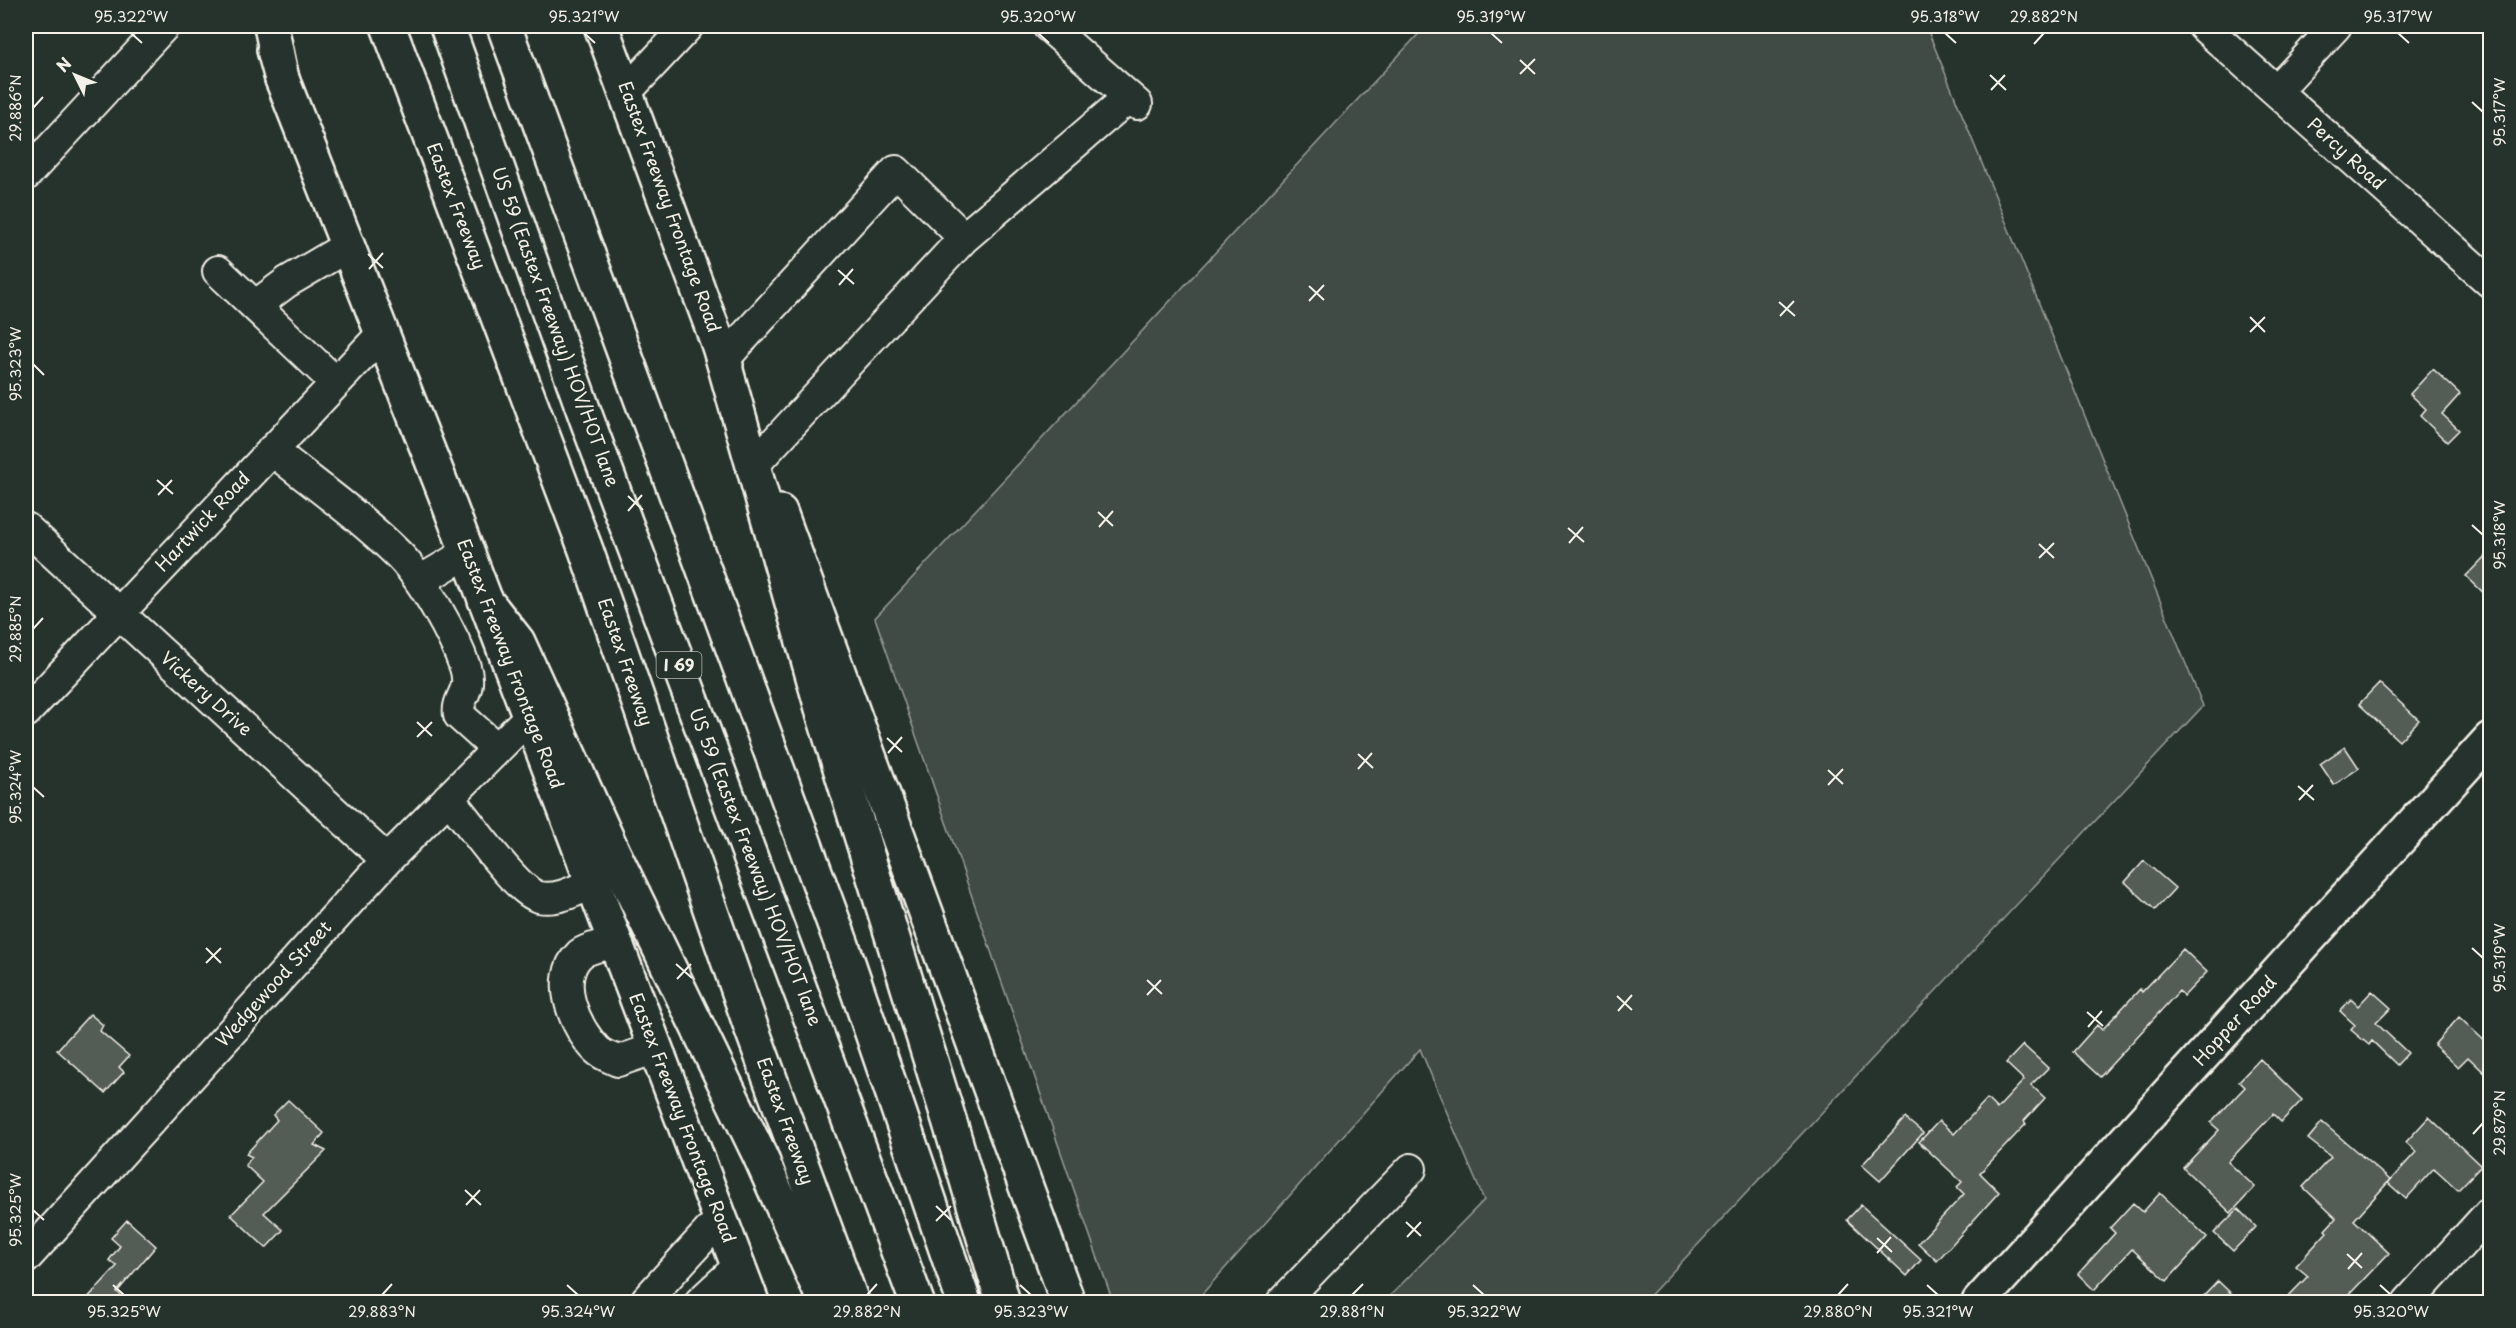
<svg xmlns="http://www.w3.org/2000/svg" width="2516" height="1328" viewBox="0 0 2516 1328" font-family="'Playpen Sans',sans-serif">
<rect width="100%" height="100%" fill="#26332d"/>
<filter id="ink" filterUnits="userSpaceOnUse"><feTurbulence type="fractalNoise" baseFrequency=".0167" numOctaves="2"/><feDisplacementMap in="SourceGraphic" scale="12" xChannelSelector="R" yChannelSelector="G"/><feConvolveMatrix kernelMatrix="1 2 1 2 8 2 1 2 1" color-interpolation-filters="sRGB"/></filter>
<g filter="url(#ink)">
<path fill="#414b45" stroke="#9a9e96" stroke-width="1.5" d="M 1426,26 L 1926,26 L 2203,706 L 1644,1302 L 1384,1302 L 1484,1200 L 1420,1049 L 1195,1302 L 1113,1302 L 875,618 Z"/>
<path fill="#525c55" stroke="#f4f1e8" stroke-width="1.5" d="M 2433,369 L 2460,394 L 2442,414 L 2459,430 L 2447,442 L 2420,416 L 2426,409 L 2410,394 Z
M 2490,551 L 2490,599 L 2466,576 Z
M 2379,683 L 2419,720 L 2399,741 L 2359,704 Z
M 2345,747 L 2359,768 L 2334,785 L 2320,764 Z
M 2144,861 L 2175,888 L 2155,910 L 2125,882 Z
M 2183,949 L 2207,972 L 2184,996 L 2179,991 L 2100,1077 L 2073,1052 L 2097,1025 L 2102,1030 L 2140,989 L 2142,992 Z
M 2372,991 L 2391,1008 L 2376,1023 L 2408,1053 L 2397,1065 L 2372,1041 L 2369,1045 L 2351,1030 L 2355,1025 L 2340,1011 L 2351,999 L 2358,1006 Z
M 90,1014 L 103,1025 L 100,1031 L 129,1056 L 119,1067 L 124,1072 L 105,1093 L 57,1050 Z
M 2459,1017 L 2490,1046 L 2490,1078 L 2468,1057 L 2458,1067 L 2434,1045 Z
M 2023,1045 L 2048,1068 L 2031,1085 L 2045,1098 L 2024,1121 L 2026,1124 L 1980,1173 L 1999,1192 L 1937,1261 L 1918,1243 L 1964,1194 L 1957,1187 L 1962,1182 L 1919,1142 L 1939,1121 L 1954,1134 L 1987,1099 L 1997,1109 L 2024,1080 L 2006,1063 Z
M 2260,1059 L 2302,1100 L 2281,1122 L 2273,1114 L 2228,1162 L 2255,1187 L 2231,1213 L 2183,1168 L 2219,1130 L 2211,1123 L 2245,1087 L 2239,1081 Z
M 288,1100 L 324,1133 L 314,1145 L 326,1151 L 264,1213 L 283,1230 L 266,1248 L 231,1215 L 263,1182 L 245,1165 L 252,1157 L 246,1154 L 277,1120 L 273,1115 Z
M 2429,1117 L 2481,1166 L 2458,1190 L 2434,1168 L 2406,1199 L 2388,1183 L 2416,1152 L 2406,1142 Z
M 1905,1118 L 1923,1133 L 1880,1181 L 1862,1165 Z
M 2322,1122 L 2390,1180 L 2354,1220 L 2389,1253 L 2342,1302 L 2283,1302 L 2308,1276 L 2296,1266 L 2327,1232 L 2325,1230 L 2336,1218 L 2303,1187 L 2331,1157 L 2308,1139 Z
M 2160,1193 L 2207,1237 L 2167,1281 L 2132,1249 L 2094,1290 L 2078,1274 L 2115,1233 L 2110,1228 L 2133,1203 L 2143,1212 Z
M 1861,1205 L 1921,1260 L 1907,1276 L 1847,1220 Z
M 2238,1209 L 2256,1227 L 2233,1251 L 2214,1233 Z
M 127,1220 L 156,1246 L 117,1292 L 129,1302 L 84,1302 L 117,1266 L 109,1260 L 120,1246 L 111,1238 Z
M 2218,1281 L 2240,1302 L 2198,1302 Z"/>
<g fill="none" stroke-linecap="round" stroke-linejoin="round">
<defs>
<path id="minor" d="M 1048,26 L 1137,104
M 2203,26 L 2490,282
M 627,91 L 688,26
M 2276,91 L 2336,26
M 26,175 L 164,26
M 964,238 L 1129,97
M 218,271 L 335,382
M 255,306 L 287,282 L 348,246
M 724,359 L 896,171 L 964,238 L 760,458
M 272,450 C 314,484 361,517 400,556 C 423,580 454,635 465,667 C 473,693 456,697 459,715 L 497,749
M 26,528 L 387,860
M 420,581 L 467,553
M 26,712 L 382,334
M 448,798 C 468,819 515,891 539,897 C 557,901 577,890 593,883
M 615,941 C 605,945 588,948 580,954 C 553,980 576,1029 597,1050 C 602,1055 611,1058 618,1061 L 656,1048
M 26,1258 L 387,860 L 530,716
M 645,1302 L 647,1299 L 720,1219
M 700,1302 L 739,1266
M 1282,1302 L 1411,1169
M 2408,1302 L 2490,1212"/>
<path id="major" d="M 601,26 L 726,365
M 274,50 L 282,79 L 444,491 L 752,1302
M 780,512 L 1068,1302
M 1979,1302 L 2490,739"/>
<path id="highway" d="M 271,26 L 282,79
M 388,26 L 586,550 L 751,1027 L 852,1302
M 447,26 L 587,420 L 917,1302
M 504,26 L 842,945 L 964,1302
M 717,339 L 825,719 L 950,1123 L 1003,1302
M 485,600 L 518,642 L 613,852 L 760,1156 L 825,1302"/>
</defs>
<use href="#minor" stroke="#f4f1e8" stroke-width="34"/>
<use href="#major" stroke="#f4f1e8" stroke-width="38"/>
<use href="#highway" stroke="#f4f1e8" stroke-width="38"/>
<use href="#minor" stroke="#26332d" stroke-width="30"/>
<use href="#major" stroke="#26332d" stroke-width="33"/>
<use href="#highway" stroke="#26332d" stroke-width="33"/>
</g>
</g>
<path fill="none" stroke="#f4f1e8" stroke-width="2" d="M 131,33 L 142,43M 584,33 L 595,43M 1038,33 L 1049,43M 1491,33 L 1502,43M 1945,33 L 1956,43M 2398,33 L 2409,43M 2034,44 L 2044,33M 1520,60 L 1535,74M 1520,74 L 1535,59M 1990,75 L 2006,90M 1991,90 L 2005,75M 2472,102 L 2483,112M 33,108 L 43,97M 368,254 L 383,268M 369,269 L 383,253M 838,270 L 854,284M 839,285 L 853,269M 1309,286 L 1324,300M 1309,301 L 1324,285M 1779,302 L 1795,316M 1780,316 L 1794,301M 2250,317 L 2265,332M 2250,332 L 2265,317M 33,364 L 44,375M 157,480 L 173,494M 158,495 L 172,480M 628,496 L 643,510M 628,511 L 642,495M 1098,512 L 1113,526M 2472,525 L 2483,535M 1099,527 L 1113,511M 1568,528 L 1584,542M 1569,543 L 1583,527M 2039,544 L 2054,558M 2039,558 L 2054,543M 33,629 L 43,618M 417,722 L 432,736M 417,737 L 432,722M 887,738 L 902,752M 888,753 L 902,737M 1358,754 L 1373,768M 1358,769 L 1372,753M 1828,770 L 1843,784M 1828,785 L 1843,769M 2298,786 L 2314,800M 33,787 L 44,797M 2299,800 L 2313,785M 206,948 L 221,963M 2472,948 L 2483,958M 206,963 L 221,948M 676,964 L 692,978M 677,979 L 691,964M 1147,980 L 1162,994M 1147,995 L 1161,980M 1617,996 L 1632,1010M 1618,1011 L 1632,995M 2087,1012 L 2103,1026M 2088,1027 L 2102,1011M 2473,1134 L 2483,1123M 465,1190 L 481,1205M 466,1205 L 480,1190M 936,1206 L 951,1220M 33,1210 L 44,1220M 936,1221 L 951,1206M 1406,1222 L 1421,1236M 1407,1237 L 1421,1222M 1877,1238 L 1892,1252M 1877,1253 L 1891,1237M 2347,1254 L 2362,1268M 2348,1269 L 2362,1253M 113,1285 L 124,1295M 567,1285 L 578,1295M 1020,1285 L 1031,1295M 1473,1285 L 1484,1295M 1927,1285 L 1938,1295M 2380,1285 L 2391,1295M 382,1295 L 392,1284M 867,1295 L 877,1284M 1352,1295 L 1363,1284M 1838,1295 L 1848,1284"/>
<g text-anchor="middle" stroke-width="4.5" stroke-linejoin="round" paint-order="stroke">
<rect fill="#26332d" stroke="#b6b8b0" stroke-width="1.5" x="656.5" y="652" width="45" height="26" rx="4.5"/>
<g font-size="16" font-weight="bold" fill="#f4f1e8">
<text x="679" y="671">I 69</text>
</g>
<g font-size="18" fill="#f4f1e8" stroke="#26332d">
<text transform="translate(2346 154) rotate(42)" y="6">Percy Road</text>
<text transform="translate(456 206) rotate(69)" y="6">Eastex Freeway</text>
<text transform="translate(669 207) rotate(70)" y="6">Eastex Freeway Frontage Road</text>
<text transform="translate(555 327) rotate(70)" y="6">US 59 (Eastex Freeway) HOV/HOT lane</text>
<text transform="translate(203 522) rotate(-47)" y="6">Hartwick Road</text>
<text transform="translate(625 662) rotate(71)" y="6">Eastex Freeway</text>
<text transform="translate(510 664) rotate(69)" y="6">Eastex Freeway Frontage Road</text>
<text transform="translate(206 694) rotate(42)" y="6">Vickery Drive</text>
<text transform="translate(755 867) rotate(69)" y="6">US 59 (Eastex Freeway) HOV/HOT lane</text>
<text transform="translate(274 984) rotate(-48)" y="6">Wedgewood Street</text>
<text transform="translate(2235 1021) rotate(-48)" y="6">Hopper Road</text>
<text transform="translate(682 1118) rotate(69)" y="6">Eastex Freeway Frontage Road</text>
<text transform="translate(785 1121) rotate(70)" y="6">Eastex Freeway</text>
</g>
</g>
<rect width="2516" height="1328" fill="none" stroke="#26332d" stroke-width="66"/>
<g transform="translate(75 75) rotate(313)" stroke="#26332d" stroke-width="4.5" paint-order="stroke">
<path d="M0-4.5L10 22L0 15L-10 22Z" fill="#f4f1e8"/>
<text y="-9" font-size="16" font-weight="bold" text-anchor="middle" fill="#f4f1e8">N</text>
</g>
<rect x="33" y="33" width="2450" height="1262" fill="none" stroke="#f4f1e8" stroke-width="2"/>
<g font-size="15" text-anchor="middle" fill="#f4f1e8">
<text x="131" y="22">95.322°W</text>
<text x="584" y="22">95.321°W</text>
<text x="1038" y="22">95.320°W</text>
<text x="1491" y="22">95.319°W</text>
<text x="1945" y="22">95.318°W</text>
<text x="2044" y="22">29.882°N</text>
<text x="2398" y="22">95.317°W</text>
<text transform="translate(16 108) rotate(-90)" y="5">29.886°N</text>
<text transform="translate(2500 112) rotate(-90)" y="5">95.317°W</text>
<text transform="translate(16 364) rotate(-90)" y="5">95.323°W</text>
<text transform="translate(2500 535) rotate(-90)" y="5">95.318°W</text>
<text transform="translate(16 629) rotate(-90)" y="5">29.885°N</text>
<text transform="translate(16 787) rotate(-90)" y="5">95.324°W</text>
<text transform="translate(2500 958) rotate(-90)" y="5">95.319°W</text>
<text transform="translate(2500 1123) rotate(-90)" y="5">29.879°N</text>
<text transform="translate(16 1210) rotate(-90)" y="5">95.325°W</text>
<text x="124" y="1317">95.325°W</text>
<text x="382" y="1317">29.883°N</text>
<text x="578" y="1317">95.324°W</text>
<text x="867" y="1317">29.882°N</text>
<text x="1031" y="1317">95.323°W</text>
<text x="1352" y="1317">29.881°N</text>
<text x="1484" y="1317">95.322°W</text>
<text x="1838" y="1317">29.880°N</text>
<text x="1938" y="1317">95.321°W</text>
<text x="2391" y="1317">95.320°W</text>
</g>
</svg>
